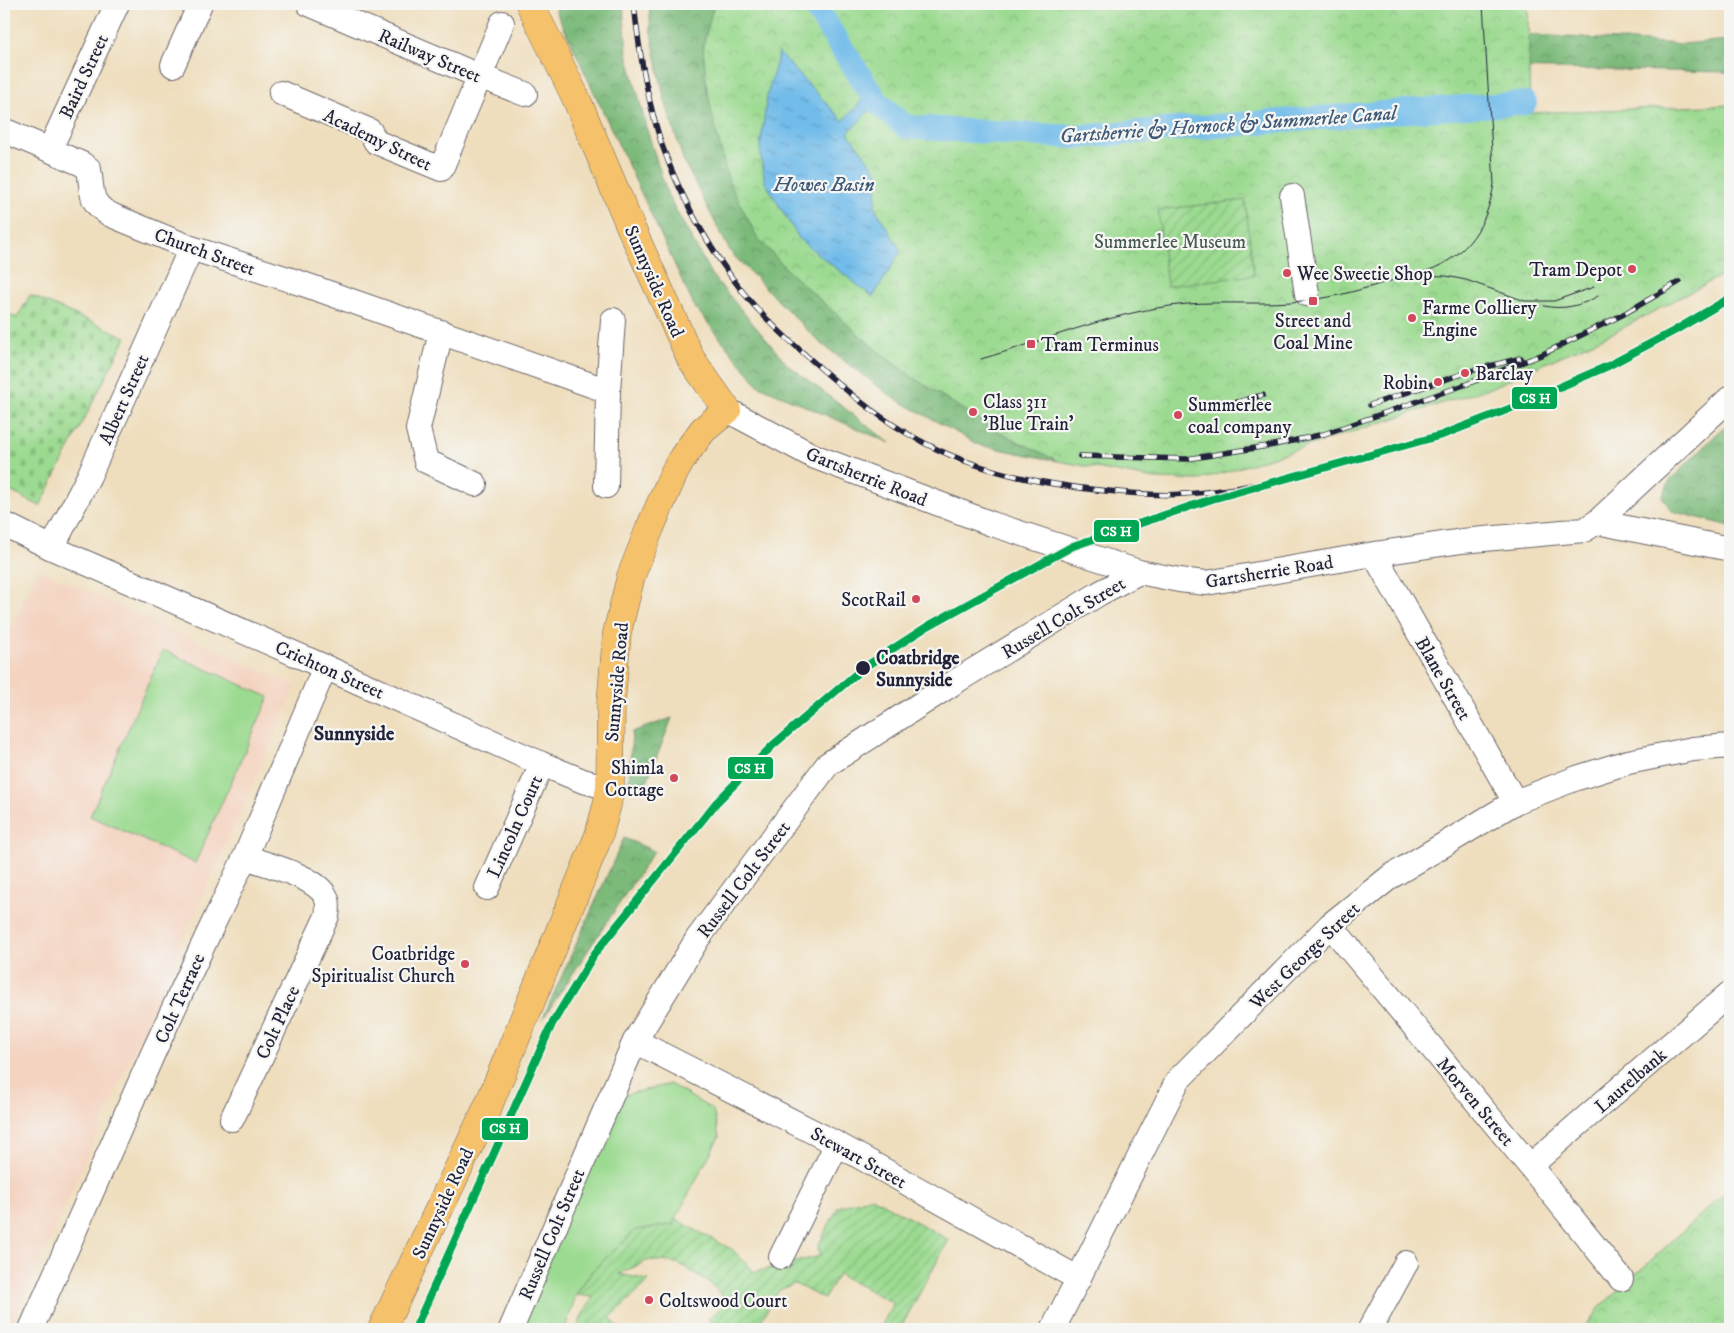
<svg xmlns="http://www.w3.org/2000/svg" width="1734" height="1333" viewBox="0 0 1734 1333" font-family="'IM FELL DW Pica',serif">
<defs>
<pattern id="forest-crowns" width="20" height="18" patternUnits="userSpaceOnUse" patternTransform="scale(1.25)"><rect width="20" height="18" fill="#7cba7a"/><path d="M2 6a3 3 0 1 1 6 0M12 15a3 3 0 1 1 6 0" fill="none" stroke="#659765"/></pattern>
<pattern id="cemetery-stones" width="16" height="16" patternUnits="userSpaceOnUse" patternTransform="scale(1.25)"><rect width="16" height="16" fill="#9bda90"/><path d="M2 7V4a2 2 0 0 1 4 0v3zM10 15v-3a2 2 0 0 1 4 0v3z" fill="#85bb7d"/></pattern>
<pattern id="park-crowns" width="20" height="18" patternUnits="userSpaceOnUse" patternTransform="scale(1.25)"><rect width="20" height="18" fill="#9bda90"/><path d="M2 6a3 3 0 1 1 6 0M12 15a3 3 0 1 1 6 0" fill="none" stroke="#85bb7d"/></pattern>
<pattern id="garden-furrows" width="10" height="10" patternUnits="userSpaceOnUse" patternTransform="scale(1.25)"><rect width="10" height="10" fill="#9bda90"/><path d="M-1 1l2-2M0 10L10 0M9 11l2-2" fill="none" stroke="#85bb7d"/></pattern>
<pattern id="water-ripples" width="26" height="14" patternUnits="userSpaceOnUse" patternTransform="scale(1.25)"><rect width="26" height="14" fill="#71bcea"/><path d="M2 4q2-2 4 0t4 0M15 11q2-2 4 0t4 0" fill="none" stroke="#5c98bf"/></pattern>
</defs>
<rect width="100%" height="100%" fill="#f6f6f2"/>
<filter id="ink" filterUnits="userSpaceOnUse"><feTurbulence type="fractalNoise" baseFrequency=".02" numOctaves="2"/><feDisplacementMap in="SourceGraphic" scale="10" xChannelSelector="R" yChannelSelector="G"/><feConvolveMatrix kernelMatrix="1 2 1 2 8 2 1 2 1" color-interpolation-filters="sRGB"/></filter>
<filter id="wash" filterUnits="userSpaceOnUse"><feTurbulence type="fractalNoise" baseFrequency=".0096" numOctaves="4" result="noise"/><feDisplacementMap in="SourceGraphic" scale="20" xChannelSelector="R" yChannelSelector="G"/><feGaussianBlur stdDeviation="1.12" result="paint"/><feColorMatrix in="noise" values="0 0 0 0 0 0 0 0 0 0 0 0 0 0 0 0 0 1.4 0 .05"/><feComposite in="paint" operator="in"/></filter>
<g filter="url(#wash)">
<rect width="100%" height="100%" fill="#efdebd"/>
<path fill="#f4d3c0" d="M 39,570 L 296,686 L 16,1317 L 10,1320 L 4,1316 L 4,642 Z"/>
<path fill="#9bda90" stroke="#5e7e66" d="M 163,650 L 269,697 L 195,863 L 90,816 Z
M 670,1084 L 713,1110 L 719,1137 L 672,1225 L 636,1230 L 592,1271 L 576,1295 L 565,1329 L 511,1329 L 611,1098 Z"/>
<path fill="url(#forest-crowns)" stroke="#4f6e5a" d="M 558,4 L 623,4 L 627,53 L 647,130 L 668,196 L 711,274 L 787,364 L 890,443 L 759,386 L 694,306 L 556,11 Z
M 649,4 L 714,4 L 703,46 L 707,90 L 716,131 L 729,182 L 757,237 L 789,272 L 880,353 L 911,376 L 995,430 L 1058,461 L 979,445 L 892,397 L 818,341 L 731,253 L 684,162 L 664,98 L 651,33 Z
M 1188,4 L 1324,22 L 1681,44 L 1730,40 L 1730,72 L 1325,65 Z
M 1730,421 L 1730,526 L 1672,511 L 1662,497 L 1670,480 Z
M 672,718 L 646,784 L 629,782 L 632,732 Z
M 624,838 L 654,851 L 542,1020 Z"/>
<path fill="url(#cemetery-stones)" stroke="#5e7e66" d="M 30,295 L 126,337 L 40,506 L 4,488 L 4,311 L 17,318 Z"/>
<path fill="url(#park-crowns)" stroke="#5e7e66" d="M 714,4 L 1525,4 L 1528,11 L 1530,113 L 1730,105 L 1730,271 L 1617,331 L 1490,388 L 1200,480 L 1155,479 L 1058,461 L 995,430 L 911,376 L 880,353 L 789,272 L 757,237 L 729,182 L 716,131 L 707,90 L 703,46 Z
M 1730,1188 L 1730,1329 L 1584,1329 L 1600,1307 Z"/>
<path fill="url(#garden-furrows)" stroke="#5e7e66" d="M 1245,200 L 1254,275 L 1167,286 L 1158,210 Z
M 872,1197 L 949,1240 L 900,1329 L 880,1329 L 893,1303 L 838,1274 L 824,1299 L 795,1284 L 779,1290 L 761,1321 L 760,1329 L 718,1329 L 708,1319 L 728,1302 L 710,1283 L 678,1263 L 649,1260 L 619,1274 L 649,1280 L 610,1318 L 620,1329 L 578,1329 L 581,1317 L 593,1297 L 576,1295 L 592,1271 L 636,1230 L 672,1225 L 675,1219 L 733,1250 L 754,1272 L 820,1256 L 818,1246 L 838,1207 Z"/>
<path fill="url(#water-ripples)" stroke="#4a6f92" d="M 779,53 L 843,121 L 867,95 L 877,102 L 848,133 L 878,173 L 875,208 L 901,251 L 873,297 L 800,240 L 765,182 L 760,149 L 767,96 Z"/>
<g fill="none" stroke-linecap="round" stroke-linejoin="round">
<path stroke="#71bcea" stroke-width="24" d="M 813,4 L 877,102 L 906,127 L 1075,137 L 1421,110 L 1525,103"/>
</g>
</g>
<g filter="url(#ink)">
<g fill="none" stroke-linecap="round" stroke-linejoin="round">
<defs>
<path id="minor" d="M 309,4 L 479,76 L 525,94
M 173,65 L 200,4
M 281,93 L 370,131 L 376,142 L 441,169 L 502,23
M 4,134 L 8,132 L 82,164 L 89,169 C 93,192 88,203 111,215 L 191,248 L 303,284 L 608,391 L 606,486
M 50,149 L 117,4
M 1292,196 L 1307,294
M 441,332 L 418,429 L 426,461 L 475,484
M 608,391 L 613,320
M 727,410 L 813,456 L 992,524 L 1139,572 L 1179,580 L 1206,583 L 1374,554 L 1462,541 L 1584,530 L 1597,522 L 1730,398
M 1597,522 L 1730,549
M 4,524 L 52,548 L 325,667 L 542,764 L 583,781 L 610,788
M 52,548 L 89,476 L 191,248
M 1374,554 L 1515,802
M 487,888 L 542,764
M 1330,925 L 1530,1166 L 1621,1279
M 635,1041 L 837,1144 L 1079,1279
M 232,1119 L 327,916 C 328,910 329,903 326,897 C 316,876 267,865 245,857
M 1530,1166 L 1730,993
M 781,1257 L 837,1144
M 31,1329 L 154,1051 L 205,941 L 245,857 L 325,667
M 511,1329 L 635,1041 L 698,938 L 828,764 L 958,680 L 1100,593 L 1139,572
M 1053,1329 L 1178,1080 L 1330,925 L 1390,877 L 1515,802 L 1577,778 L 1628,762 L 1693,749 L 1730,746
M 1370,1329 L 1406,1263"/>
<path id="major" d="M 382,1329 L 489,1104 L 599,835 L 607,805 L 610,788 L 611,703 L 617,633 L 631,576 L 650,528 L 674,473 L 683,457 L 703,430 L 727,410 L 691,359 L 631,228 L 576,98 L 530,4"/>
</defs>
<use href="#minor" stroke="#6a6468" stroke-width="26"/>
<use href="#major" stroke="#6a6468" stroke-width="29"/>
<use href="#minor" stroke="#fff" stroke-width="24"/>
<use href="#major" stroke="#f5c16b" stroke-width="28"/>
<path stroke="#22223b" stroke-width="1" d="M 1420,275 L 1446,276 L 1466,280 L 1525,301 L 1554,301 L 1594,287
M 1544,306 C 1563,310 1581,306 1598,296
M 981,359 C 1044,341 1105,315 1170,306 C 1210,300 1251,305 1291,302 C 1325,300 1357,291 1390,281 C 1402,277 1415,275 1427,271 C 1468,256 1487,225 1494,184 L 1483,4"/>
<defs>
<path id="rail" d="M 634,4 C 639,51 647,100 662,145 C 681,199 715,260 752,303 C 771,325 794,345 816,364 C 847,392 880,419 917,439 C 978,473 1050,486 1118,492 C 1140,494 1162,496 1184,494 C 1221,492 1257,484 1294,477
M 1370,405 L 1474,370 L 1521,358
M 1216,408 L 1263,395
M 1080,456 L 1187,459 L 1274,445 L 1324,434 L 1467,384 L 1541,355 L 1622,315 L 1679,282"/>
</defs>
<use href="#rail" stroke="#22223b" stroke-width="5.5"/>
<use href="#rail" stroke="#f6f6f2" stroke-width="4" stroke-dasharray="11" stroke-linecap="butt"/>
<defs>
<path id="rail-1" d="M 415,1329 L 552,1024 L 595,953 L 716,803 L 773,745 L 863,668 L 928,626 L 1073,546 L 1212,499 L 1442,435 L 1509,409 L 1608,366 L 1674,331 L 1730,298"/>
</defs>
<use href="#rail-1" stroke="#f6f6f2" stroke-width="11"/>
<use href="#rail-1" stroke="#00a651" stroke-width="8"/>
</g>
</g>
<g fill="#d1495b" stroke="#f6f6f2" stroke-width="2">
<circle cx="1632" cy="269" r="5"/>
<circle cx="1287" cy="273" r="5"/>
<rect x="1308" y="296" width="10" height="10" rx="2.5"/>
<circle cx="1412" cy="318" r="5"/>
<rect x="1026" y="339" width="10" height="10" rx="2.5"/>
<circle cx="1465" cy="373" r="5"/>
<circle cx="1438" cy="382" r="5"/>
<circle cx="973" cy="412" r="5"/>
<circle cx="1178" cy="415" r="5"/>
<circle cx="916" cy="599" r="5"/>
<circle cx="674" cy="778" r="5"/>
<circle cx="465" cy="964" r="5"/>
<circle cx="649" cy="1300" r="5"/>
</g>
<circle fill="#22223b" stroke="#f6f6f2" stroke-width="2" cx="863" cy="668" r="8"/>
<g text-anchor="middle" stroke-width="4.5" stroke-linejoin="round" paint-order="stroke">
<g font-size="19" fill="#22223b" stroke="#f6f6f2">
<text transform="translate(430 55) rotate(23)" y="7">Railway Street</text>
<text transform="translate(83 76) rotate(-65)" y="7">Baird Street</text>
<text transform="translate(378 139) rotate(26)" y="7">Academy Street</text>
<text transform="translate(205 251) rotate(20)" y="7">Church Street</text>
<text transform="translate(655 281) rotate(66)" y="7">Sunnyside Road</text>
<text transform="translate(123 399) rotate(-66)" y="7">Albert Street</text>
<text transform="translate(867 476) rotate(22)" y="7">Gartsherrie Road</text>
<text transform="translate(1269 571) rotate(-9)" y="7">Gartsherrie Road</text>
<text transform="translate(1063 617) rotate(-31)" y="7">Russell Colt Street</text>
<text transform="translate(330 669) rotate(24)" y="7">Crichton Street</text>
<text transform="translate(1444 678) rotate(60)" y="7">Blane Street</text>
<text transform="translate(616 682) rotate(-85)" y="7">Sunnyside Road</text>
<text transform="translate(514 826) rotate(-66)" y="7">Lincoln Court</text>
<text transform="translate(743 879) rotate(-53)" y="7">Russell Colt Street</text>
<text transform="translate(1304 955) rotate(-44)" y="7">West George Street</text>
<text transform="translate(179 998) rotate(-66)" y="7">Colt Terrace</text>
<text transform="translate(277 1022) rotate(-65)" y="7">Colt Place</text>
<text transform="translate(1630 1080) rotate(-41)" y="7">Laurelbank</text>
<text transform="translate(1476 1101) rotate(50)" y="7">Morven Street</text>
<text transform="translate(859 1157) rotate(29)" y="7">Stewart Street</text>
<text transform="translate(442 1203) rotate(-65)" y="7">Sunnyside Road</text>
<text transform="translate(551 1234) rotate(-67)" y="7">Russell Colt Street</text>
</g>
<g font-size="19" fill="#465954" stroke="#f6f6f2">
<text x="1170" y="248">Summerlee Museum</text>
</g>
<g font-size="19" fill="#22223b" stroke="#f6f6f2" text-anchor="start">
<text x="1622" y="276" text-anchor="end">Tram Depot</text>
<text x="1297" y="280">Wee Sweetie Shop</text>
<text x="1422" y="314">Farme Colliery<tspan x="1422" dy="22">Engine</tspan></text>
<text x="1313" y="327" text-anchor="middle">Street and<tspan x="1313" dy="22">Coal Mine</tspan></text>
<text x="1041" y="351">Tram Terminus</text>
<text x="1475" y="380">Barclay</text>
<text x="1428" y="389" text-anchor="end">Robin</text>
<text x="983" y="408">Class 311<tspan x="983" dy="22">'Blue Train'</tspan></text>
<text x="1188" y="411">Summerlee<tspan x="1188" dy="22">coal company</tspan></text>
<text x="906" y="606" text-anchor="end">ScotRail</text>
<text x="664" y="774" text-anchor="end">Shimla<tspan x="664" dy="22">Cottage</tspan></text>
<text x="455" y="960" text-anchor="end">Coatbridge<tspan x="455" dy="22">Spiritualist Church</tspan></text>
<text x="659" y="1307">Coltswood Court</text>
</g>
<g font-size="19" font-weight="bold" fill="#22223b" stroke="#f6f6f2" text-anchor="start">
<text x="876" y="664">Coatbridge<tspan x="876" dy="22">Sunnyside</tspan></text>
</g>
<g font-size="20" font-style="italic" fill="#3e5878" stroke="#f6f6f2">
<text transform="translate(1228 124) rotate(-4)" y="7">Gartsherrie &amp; Hornock &amp; Summerlee Canal</text>
<text x="824" y="191">Howes Basin</text>
</g>
<g font-size="20" font-weight="bold" fill="#22223b" stroke="#f6f6f2">
<text x="354" y="740">Sunnyside</text>
</g>
</g>
<g stroke="#f6f6f2" stroke-width="2">
<rect x="1511" y="386" width="47" height="24" rx="5" fill="#00a651"/>
<rect x="1093" y="519" width="47" height="24" rx="5" fill="#00a651"/>
<rect x="727" y="756" width="47" height="24" rx="5" fill="#00a651"/>
<rect x="481" y="1117" width="48" height="24" rx="5" fill="#00a651"/>
</g>
<g font-size="14" text-anchor="middle" font-weight="bold" fill="#fff">
<text x="1535" y="403">CS H</text>
<text x="1116" y="536">CS H</text>
<text x="750" y="773">CS H</text>
<text x="505" y="1133">CS H</text>
</g>
<rect width="1734" height="1333" fill="none" stroke="#f6f6f2" stroke-width="20"/>
</svg>
